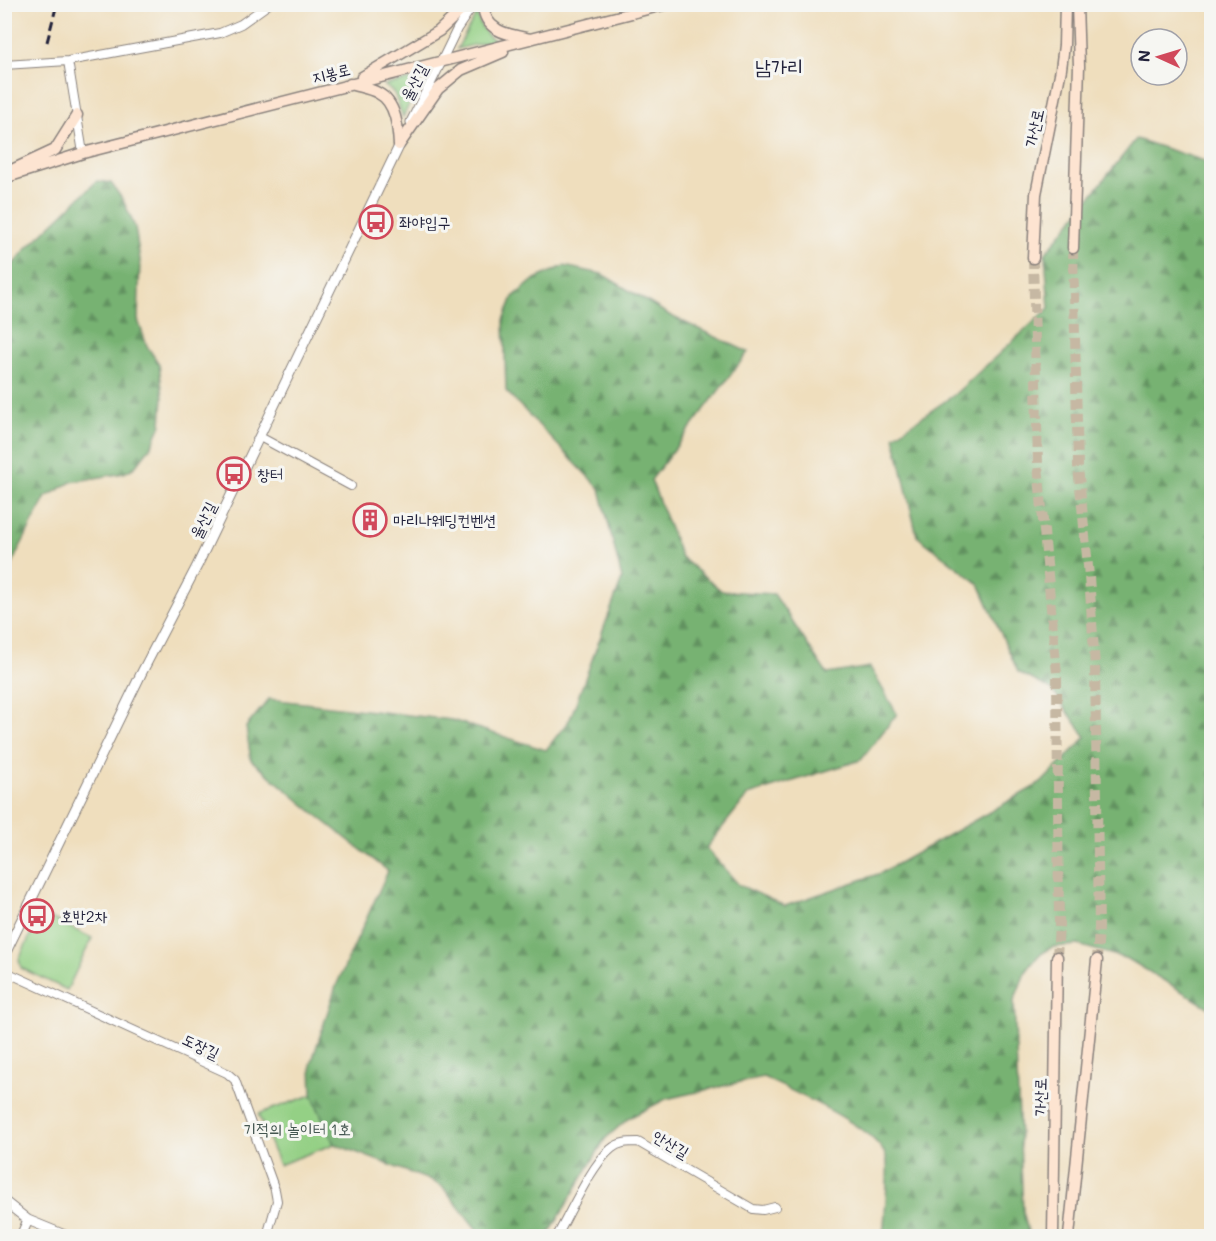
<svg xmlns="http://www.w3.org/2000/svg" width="1216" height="1241" viewBox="0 0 1216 1241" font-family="Mali,'Poor Story',sans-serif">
<defs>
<pattern id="forest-firs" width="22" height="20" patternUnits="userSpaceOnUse" patternTransform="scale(1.5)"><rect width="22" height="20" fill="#77b272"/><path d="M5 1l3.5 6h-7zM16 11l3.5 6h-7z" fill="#61905f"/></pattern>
</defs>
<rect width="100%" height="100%" fill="#f6f6f2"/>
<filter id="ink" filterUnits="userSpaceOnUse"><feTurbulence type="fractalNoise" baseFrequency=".0167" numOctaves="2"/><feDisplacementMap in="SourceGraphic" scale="12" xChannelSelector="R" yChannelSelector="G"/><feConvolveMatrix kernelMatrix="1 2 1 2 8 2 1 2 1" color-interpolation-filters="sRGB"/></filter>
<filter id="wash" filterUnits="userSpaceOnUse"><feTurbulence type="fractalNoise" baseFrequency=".008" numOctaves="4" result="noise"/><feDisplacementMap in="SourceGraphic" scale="24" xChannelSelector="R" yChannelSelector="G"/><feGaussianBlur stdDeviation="1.35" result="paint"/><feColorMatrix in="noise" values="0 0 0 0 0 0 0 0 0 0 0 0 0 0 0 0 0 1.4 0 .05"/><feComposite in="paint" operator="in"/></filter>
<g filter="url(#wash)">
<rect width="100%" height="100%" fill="#efdebd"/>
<path fill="#94d085" stroke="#5b7960" stroke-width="1.5" d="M 477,13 C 479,24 485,36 496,40 L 457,49 Z
M 422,78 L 421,80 L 403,117 L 394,93 L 384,85 Z
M 41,913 L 92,938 L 67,990 L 21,968 L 19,959 Z
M 312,1095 L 334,1144 L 279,1165 L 258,1114 Z"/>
<path fill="url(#forest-firs)" stroke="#4c6a56" stroke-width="1.5" d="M 1136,139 L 1211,163 L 1211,1009 L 1128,959 L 1078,945 L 1052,947 L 1038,956 L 1025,973 L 1014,1001 L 1023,1211 L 1029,1236 L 883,1236 C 884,1221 890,1169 886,1157 C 877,1127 792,1092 763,1077 L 666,1099 L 629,1118 L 605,1139 L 548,1236 L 482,1236 L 443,1187 L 432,1181 L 334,1144 L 312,1095 L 311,1064 L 336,986 L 388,871 L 320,818 L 251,760 L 246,727 L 269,699 L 452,720 L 546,750 L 570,719 L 622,579 L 600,489 L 506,391 L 504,320 L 513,297 L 535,279 L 564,266 L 602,274 L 671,316 L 748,352 L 651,480 L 681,557 L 722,591 L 774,594 L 827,674 L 870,667 L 897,714 L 861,760 L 748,795 L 706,848 L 739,885 L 785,906 L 881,873 L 986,814 L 1041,783 L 1086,737 L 1052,690 L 1018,672 L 979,584 L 917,536 L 894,436 L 954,395 L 1049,308 L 1045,254 Z
M 97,181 L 111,183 L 123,200 L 135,227 L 140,260 L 138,320 L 147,346 L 159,364 L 163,397 L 161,425 L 152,445 L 135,467 L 124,473 L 71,482 L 46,497 L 16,555 L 5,584 L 5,274 L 28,247 Z"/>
</g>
<g filter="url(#ink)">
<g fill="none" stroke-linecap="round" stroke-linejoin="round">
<path stroke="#c6b8a3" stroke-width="10" stroke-dasharray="10 5" stroke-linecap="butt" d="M 1073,248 L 1078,467 L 1089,576 L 1095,667 L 1099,928 L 1097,960
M 1033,258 L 1038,465 L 1057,674 L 1059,925 L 1057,957"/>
<defs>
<path id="minor" d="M 68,61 L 83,153
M 441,62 L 457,29 L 474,4
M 4,65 L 68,61 L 220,33 L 241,24 L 269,4
M 260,437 L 351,486
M 4,971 L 227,1073 L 235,1080 L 275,1190 L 277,1201 L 267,1236
M 557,1236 C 570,1213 592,1164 611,1149 C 619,1142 628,1142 638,1142 L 753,1209 L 763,1210 L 775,1207"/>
<path id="tertiary" d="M 411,122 L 441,62
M 4,956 L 141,674 L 197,566 L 402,140
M 4,1201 L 28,1220 L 21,1236
M 28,1220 L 67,1236"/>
<path id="secondary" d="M 483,4 C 484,32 509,35 531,39
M 362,77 L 439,31 L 468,4
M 350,84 C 359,87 370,88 378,93 C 396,102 398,128 399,145
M 399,145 L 438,89 L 461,70 L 503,52
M 14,169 L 55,150 L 77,115
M 4,178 L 83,153 L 667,4
M 1073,248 L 1079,66 L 1077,4
M 1033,258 L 1036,194 L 1061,69 L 1064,45 L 1065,4
M 1053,1236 L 1057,957
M 1069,1236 L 1097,960"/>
</defs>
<use href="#minor" stroke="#88807c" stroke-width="10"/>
<use href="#tertiary" stroke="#88807c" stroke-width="11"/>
<use href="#secondary" stroke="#88807c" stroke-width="13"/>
<use href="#minor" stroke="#fff" stroke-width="8"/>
<use href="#tertiary" stroke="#fff" stroke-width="9"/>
<use href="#secondary" stroke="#fde4d1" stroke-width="10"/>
<path stroke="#22223b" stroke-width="3" stroke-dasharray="9 4.5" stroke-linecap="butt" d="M 47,42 L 57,4"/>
</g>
</g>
<defs>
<symbol id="bus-ring" viewBox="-11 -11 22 22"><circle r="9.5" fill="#f6f6f2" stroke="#d1495b" stroke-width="1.5"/><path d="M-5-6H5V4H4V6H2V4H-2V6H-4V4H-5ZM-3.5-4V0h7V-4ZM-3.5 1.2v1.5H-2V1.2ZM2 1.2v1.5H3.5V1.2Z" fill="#d1495b"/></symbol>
<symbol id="building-ring" viewBox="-11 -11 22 22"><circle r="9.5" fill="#f6f6f2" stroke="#d1495b" stroke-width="1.5"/><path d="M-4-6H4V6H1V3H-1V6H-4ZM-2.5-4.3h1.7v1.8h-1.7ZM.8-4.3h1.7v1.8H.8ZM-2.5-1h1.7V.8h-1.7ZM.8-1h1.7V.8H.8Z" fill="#d1495b"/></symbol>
</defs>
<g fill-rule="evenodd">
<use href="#bus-ring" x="357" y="203" width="38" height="38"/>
<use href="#bus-ring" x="215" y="455" width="38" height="38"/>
<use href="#building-ring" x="351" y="501" width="38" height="38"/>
<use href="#bus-ring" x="18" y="897" width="38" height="38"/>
</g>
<g text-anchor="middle" stroke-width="6" stroke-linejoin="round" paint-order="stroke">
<g font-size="16" fill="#22223b" stroke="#f6f6f2">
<text transform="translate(331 73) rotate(-14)" y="6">지봉로</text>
<text transform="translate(414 82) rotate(-63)" y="6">율산길</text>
<text transform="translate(1034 128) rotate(-78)" y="6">가산로</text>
<text transform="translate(203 520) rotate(-64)" y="6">율산길</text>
<text transform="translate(201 1046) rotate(25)" y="6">도장길</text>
<text transform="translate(1040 1097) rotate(-89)" y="6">가산로</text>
<text transform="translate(671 1144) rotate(30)" y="6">안산길</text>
</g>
<g font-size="16" fill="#22223b" stroke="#f6f6f2" text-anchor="start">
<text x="399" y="228">좌야입구</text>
<text x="257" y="480">창터</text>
<text x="393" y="526">마리나웨딩컨벤션</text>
<text x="60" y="922">호반2차</text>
</g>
<g font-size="16" fill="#445651" stroke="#f6f6f2">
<text x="297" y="1135">기적의 놀이터 1호</text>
</g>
<g font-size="20" fill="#22223b" stroke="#f6f6f2">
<text x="779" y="74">남가리</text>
</g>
</g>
<rect width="1216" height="1241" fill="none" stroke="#f6f6f2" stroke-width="24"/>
<g transform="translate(1159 57) rotate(274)"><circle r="28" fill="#f6f6f2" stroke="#a1a1a9" stroke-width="1.5"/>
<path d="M0-4.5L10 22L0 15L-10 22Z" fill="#d1495b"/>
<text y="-9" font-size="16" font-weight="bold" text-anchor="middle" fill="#22223b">N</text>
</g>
</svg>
